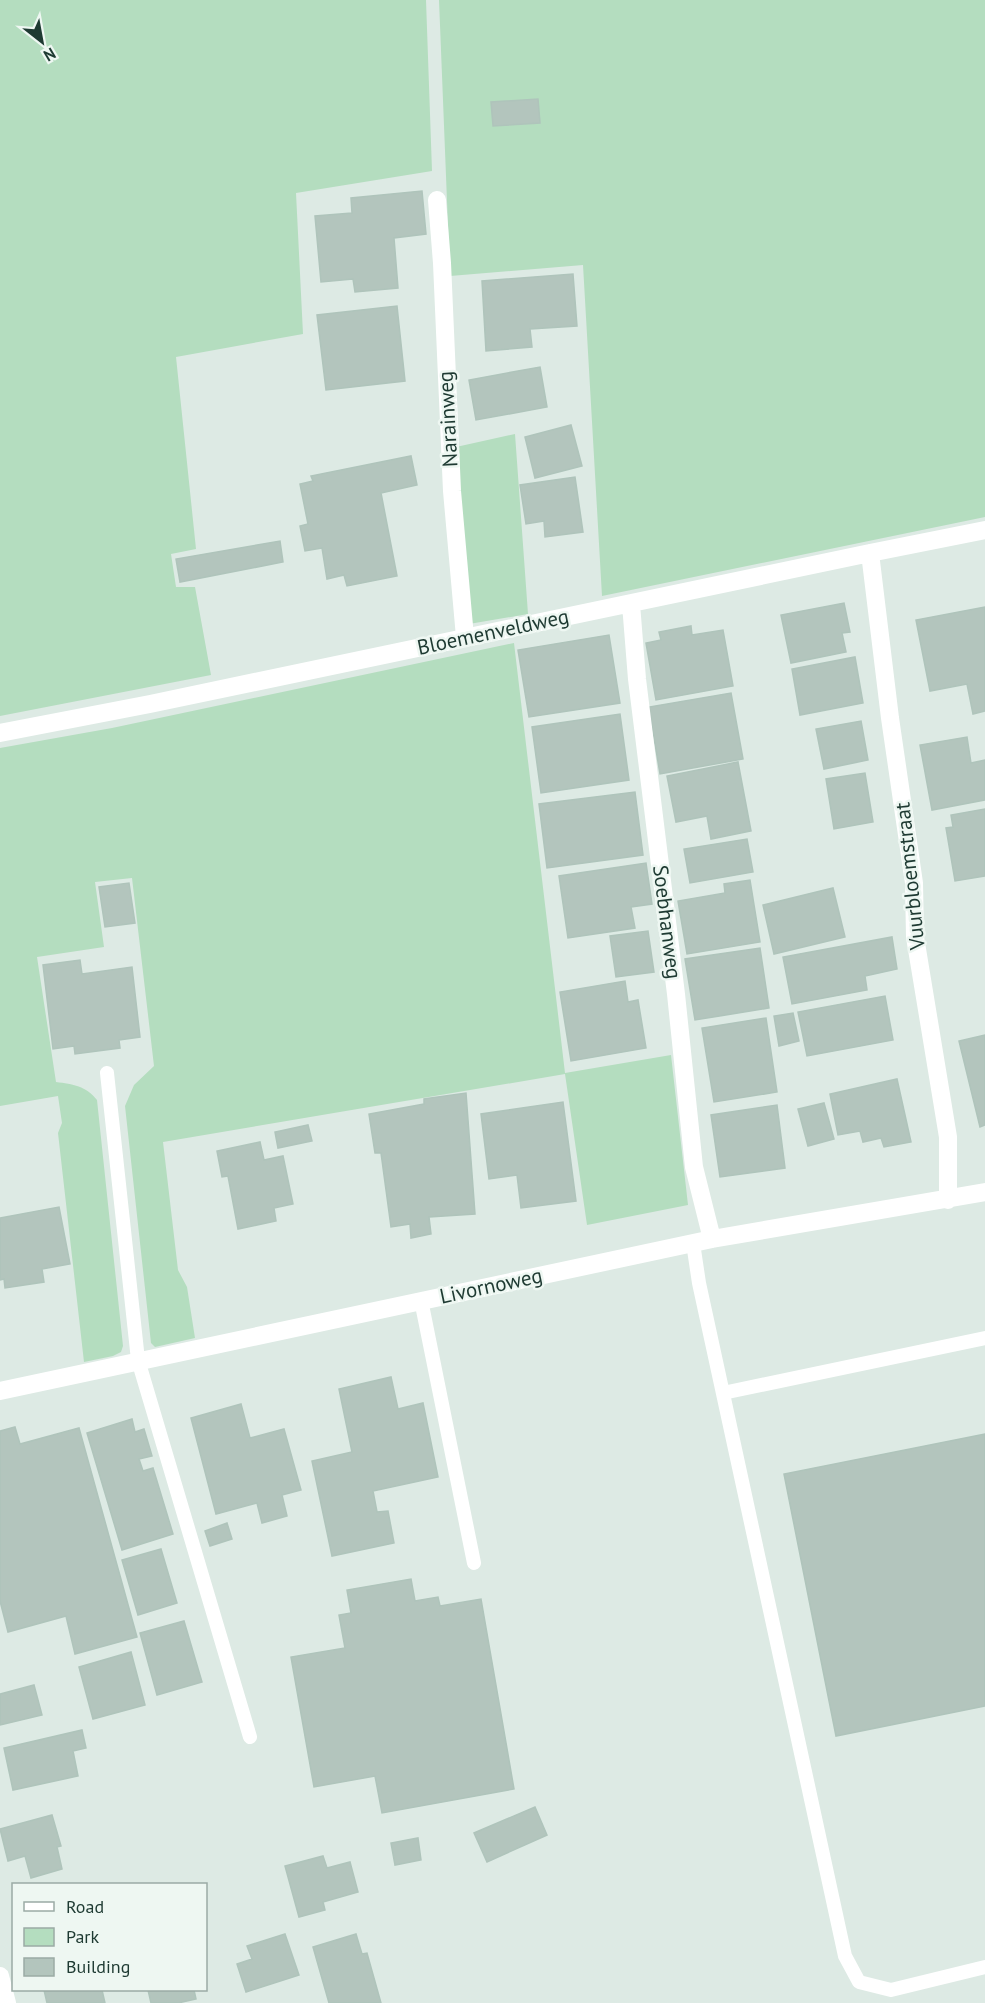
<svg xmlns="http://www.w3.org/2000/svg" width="985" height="2003" viewBox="0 0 985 2003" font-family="'PT Sans',sans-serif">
<rect width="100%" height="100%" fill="#ddeae4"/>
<path fill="#b4ddbf" d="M 0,0 L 426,0 L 432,171 L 296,193 L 303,334 L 176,357 L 196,549 L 171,554 L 176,587 L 195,587 L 211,675 L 0,716 Z
M 439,0 L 985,0 L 985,517 L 602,596 L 583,265 L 450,276 Z
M 515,434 L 528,614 L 469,624 L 456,447 Z
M 514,643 L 565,1073 L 671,1055 L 688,1205 L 587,1225 L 565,1074 L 163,1142 L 178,1270 L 187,1287 L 195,1338 L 155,1347 L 151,1343 L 125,1106 L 134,1085 L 154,1066 L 132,878 L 95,882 L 104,947 L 37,957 L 56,1082 C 73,1084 86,1086 97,1100 L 123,1346 L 121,1352 L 113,1356 L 84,1362 L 58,1133 L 62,1123 L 58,1096 L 0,1106 L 0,748 L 112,728 Z"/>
<path fill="#b3c5bd" stroke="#afc4bb" stroke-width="1.5" d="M 538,99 L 540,123 L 493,126 L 491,102 Z
M 422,191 L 426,234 L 394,238 L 398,288 L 355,292 L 353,279 L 321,282 L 315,216 L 352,213 L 351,198 Z
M 573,274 L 577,326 L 530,329 L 532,347 L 486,351 L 482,281 Z
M 397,306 L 405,381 L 326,390 L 317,315 Z
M 540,367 L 547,407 L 476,420 L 469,380 Z
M 571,425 L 582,466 L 535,478 L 525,437 Z
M 411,456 L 417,485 L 381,493 L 397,576 L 347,586 L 344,575 L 327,579 L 322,548 L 305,551 L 300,526 L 308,524 L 300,484 L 313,481 L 311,476 Z
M 575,477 L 583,532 L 545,537 L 544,521 L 526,524 L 520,485 Z
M 280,541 L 283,562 L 180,582 L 176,559 Z
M 844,603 L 850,632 L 842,633 L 846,652 L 791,663 L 781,615 Z
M 985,607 L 985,711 L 973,714 L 967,684 L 930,691 L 916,620 Z
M 691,626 L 692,635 L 723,630 L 733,686 L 656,700 L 646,643 L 661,640 L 659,632 Z
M 609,635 L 620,703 L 529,717 L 518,650 Z
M 855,657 L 863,703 L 800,715 L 792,669 Z
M 731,693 L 743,759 L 660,774 L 649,707 Z
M 620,714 L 629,780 L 541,793 L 532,727 Z
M 861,721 L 868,760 L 824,769 L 816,729 Z
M 967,737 L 971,763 L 985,760 L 985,800 L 932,810 L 920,745 Z
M 738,762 L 751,831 L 711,839 L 707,816 L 676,822 L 667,776 Z
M 865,773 L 873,822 L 834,829 L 826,779 Z
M 635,792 L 643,855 L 547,868 L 539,804 Z
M 985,809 L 985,876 L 955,881 L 946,828 L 953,827 L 951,815 Z
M 747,839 L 753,872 L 690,883 L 684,849 Z
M 646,863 L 652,904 L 631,907 L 635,928 L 568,938 L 559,876 Z
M 750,880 L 760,942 L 687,954 L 678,901 L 725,893 L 724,884 Z
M 129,883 L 135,923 L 105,927 L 99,887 Z
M 833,888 L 845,937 L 774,954 L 763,905 Z
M 648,931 L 654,972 L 616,977 L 610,936 Z
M 892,937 L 897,969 L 865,976 L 867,990 L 792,1004 L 783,957 Z
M 760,948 L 769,1008 L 695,1020 L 685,959 Z
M 80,960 L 82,974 L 132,967 L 140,1037 L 119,1040 L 120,1048 L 75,1054 L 74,1046 L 53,1049 L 43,965 Z
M 625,981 L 628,1002 L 638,1000 L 646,1048 L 571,1061 L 560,992 Z
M 885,996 L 893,1040 L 807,1056 L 798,1012 Z
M 793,1013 L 799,1041 L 779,1046 L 774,1016 Z
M 766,1018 L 777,1092 L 714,1102 L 702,1028 Z
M 985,1035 L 985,1125 L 980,1127 L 959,1041 Z
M 897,1079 L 911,1142 L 884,1147 L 881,1138 L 863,1142 L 860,1131 L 838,1135 L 830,1094 Z
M 466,1093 L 475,1214 L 429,1217 L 431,1234 L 411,1238 L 410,1224 L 391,1227 L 381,1153 L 375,1153 L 369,1114 L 424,1104 L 424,1099 Z
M 563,1102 L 576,1201 L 521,1208 L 517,1175 L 489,1179 L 481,1114 Z
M 824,1103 L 834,1139 L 808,1146 L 798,1109 Z
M 777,1105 L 785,1168 L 720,1177 L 711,1115 Z
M 308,1125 L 312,1141 L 278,1148 L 275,1132 Z
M 260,1142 L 264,1160 L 283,1156 L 293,1204 L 274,1208 L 276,1221 L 238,1229 L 228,1176 L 222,1177 L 217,1151 Z
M 59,1207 L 70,1264 L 42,1269 L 44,1282 L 5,1288 L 4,1279 L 0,1280 L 0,1218 Z
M 391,1377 L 398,1409 L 423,1403 L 438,1477 L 373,1491 L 377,1512 L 388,1511 L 394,1543 L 332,1556 L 312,1461 L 352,1452 L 339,1389 Z
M 241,1404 L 250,1438 L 284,1429 L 301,1490 L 282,1495 L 287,1516 L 262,1523 L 257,1503 L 216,1514 L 191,1418 Z
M 132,1419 L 135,1432 L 144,1429 L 152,1456 L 139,1459 L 143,1471 L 153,1468 L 173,1534 L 122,1550 L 87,1433 Z
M 15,1427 L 20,1444 L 79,1428 L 137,1637 L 75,1654 L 66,1616 L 8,1632 L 0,1601 L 0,1431 Z
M 985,1434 L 985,1706 L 836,1736 L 784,1474 Z
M 227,1523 L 232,1539 L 210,1546 L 205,1531 Z
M 161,1549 L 177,1603 L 138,1615 L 122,1560 Z
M 411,1579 L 415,1601 L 438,1597 L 440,1606 L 481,1599 L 514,1789 L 382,1813 L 375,1776 L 314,1787 L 291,1657 L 345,1648 L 339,1615 L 351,1613 L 347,1590 Z
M 184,1621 L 202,1682 L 157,1695 L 140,1633 Z
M 131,1652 L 145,1705 L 93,1719 L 79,1667 Z
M 34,1685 L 42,1715 L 0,1725 L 0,1694 Z
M 82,1730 L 86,1748 L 73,1751 L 78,1776 L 13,1790 L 4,1748 Z
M 535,1807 L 547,1835 L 487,1862 L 474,1833 Z
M 52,1815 L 61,1846 L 57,1847 L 62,1869 L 31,1878 L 25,1856 L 8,1861 L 0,1829 Z
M 418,1838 L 421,1860 L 395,1865 L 391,1843 Z
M 323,1856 L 327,1868 L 350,1862 L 358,1892 L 323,1902 L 325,1910 L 299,1917 L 285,1866 Z
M 285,1934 L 299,1975 L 246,1992 L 237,1964 L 252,1959 L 247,1946 Z
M 356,1934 L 362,1954 L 367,1953 L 381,2003 L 329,2003 L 313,1947 Z
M 44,1990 L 102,1990 L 105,2003 L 47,2003 Z
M 148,1990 L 194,1990 L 196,1999 L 178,2003 L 151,2003 Z"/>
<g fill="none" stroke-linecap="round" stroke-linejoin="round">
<path stroke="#fff" stroke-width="14" d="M 107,1073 L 138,1360 L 250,1737
M 693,1243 L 699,1283 L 845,1956 L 859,1982 L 891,1990 L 985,1967
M 421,1300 L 474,1563
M 723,1393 L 985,1338"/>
<path stroke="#fff" stroke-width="18" d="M 437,200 L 442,263 L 452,491 L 465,637
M 870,553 L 890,718 L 914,883 L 915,937 L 948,1137 L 948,1200
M 631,604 L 637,679 L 676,994 L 694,1167 L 712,1239
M 0,733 L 150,704 L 870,553 L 985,530
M 0,1391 L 712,1239 L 985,1192
M 0,1976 L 7,2003"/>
</g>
<g text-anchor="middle" stroke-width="5" stroke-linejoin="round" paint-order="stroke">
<g font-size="21" fill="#1e3a32" stroke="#eef7f2">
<text transform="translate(448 419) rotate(-93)" y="7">Narainweg</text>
<text transform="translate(493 632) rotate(-12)" y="7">Bloemenveldweg</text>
<text transform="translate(910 876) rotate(-96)" y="7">Vuurbloemstraat</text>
<text transform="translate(667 922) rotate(83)" y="7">Soebhanweg</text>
<text transform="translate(491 1286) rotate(-12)" y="7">Livornoweg</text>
</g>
</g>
<rect x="12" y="1883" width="195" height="108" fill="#eef7f2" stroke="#9baba5" stroke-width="1.5"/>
<rect x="24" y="1902" width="30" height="9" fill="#ffffff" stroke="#9baba5" stroke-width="1.5"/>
<text x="66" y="1913" font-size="18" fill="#1e3a32">Road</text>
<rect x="24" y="1928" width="30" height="18" fill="#b4ddbf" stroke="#9baba5" stroke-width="1.5"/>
<text x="66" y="1943" font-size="18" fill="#1e3a32">Park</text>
<rect x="24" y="1958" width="30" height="18" fill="#b3c5bd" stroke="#9baba5" stroke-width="1.5"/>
<text x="66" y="1973" font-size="18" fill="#1e3a32">Building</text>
<g transform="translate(42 42) rotate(149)" stroke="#eef7f2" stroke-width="4.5" paint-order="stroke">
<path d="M0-4.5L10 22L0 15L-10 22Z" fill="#1e3a32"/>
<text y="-9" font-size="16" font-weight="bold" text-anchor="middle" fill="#1e3a32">N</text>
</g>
</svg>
